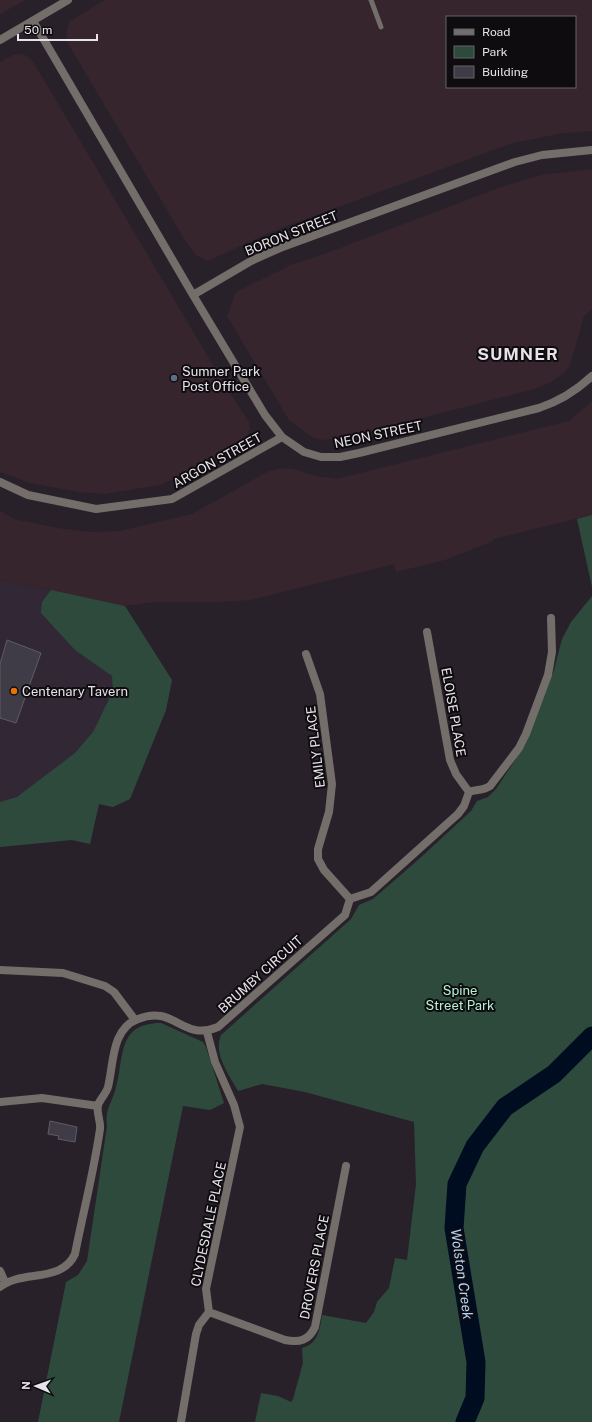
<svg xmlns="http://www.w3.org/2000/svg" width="592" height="1422" viewBox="0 0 592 1422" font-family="'Public Sans',sans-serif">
<rect width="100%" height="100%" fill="#28212a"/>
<path fill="#322735" d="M 0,580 L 125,606 L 172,680 L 166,710 L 130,799 L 113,807 L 99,804 L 90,844 L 72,840 L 0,847 Z"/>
<path fill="#37252e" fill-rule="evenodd" d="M 0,0 L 25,0 L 0,14 Z
M 105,0 L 592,0 L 592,131 L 564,133 L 513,143 L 273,231 L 208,261 L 196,255 L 186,242 L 67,42 L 66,33 L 70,21 ZM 447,17 L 575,17 L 575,87 L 447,87 Z
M 19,54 L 25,55 L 31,59 L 44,80 L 223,382 L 249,422 L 250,430 L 247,436 L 236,446 L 205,464 L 160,485 L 104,494 L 79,492 L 30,483 L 0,472 L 0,62 L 13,55 Z
M 592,169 L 592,309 L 584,316 L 570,365 L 564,373 L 551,382 L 534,389 L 345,438 L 320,440 L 310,436 L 289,420 L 227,316 L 236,292 L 293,264 L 319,256 L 501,187 L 541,175 Z
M 592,401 L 592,515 L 493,539 L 493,541 L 445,560 L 396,572 L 394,564 L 251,600 L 217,602 L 155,602 L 125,606 L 0,580 L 0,511 L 14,519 L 58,528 L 89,532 L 120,531 L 192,514 L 269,471 L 284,468 L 293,469 L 316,476 L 337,479 L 569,421 Z"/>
<path fill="#2d4a3d" d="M 592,515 L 592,587 L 577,519 Z
M 51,590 L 125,606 L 172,680 L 166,710 L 130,799 L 113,807 L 99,804 L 90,844 L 72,840 L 0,847 L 0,802 L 17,797 L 75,753 L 93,732 L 113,691 L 112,676 L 75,650 L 41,613 L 42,602 Z
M 592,596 L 592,1422 L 255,1422 L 261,1393 L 278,1396 L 291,1402 L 293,1399 L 303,1363 L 302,1348 C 318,1344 320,1329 322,1315 L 366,1323 L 374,1312 L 377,1302 L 389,1288 L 395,1258 L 407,1260 L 416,1184 L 414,1122 L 305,1092 L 262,1084 L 238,1091 C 229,1075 213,1054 221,1035 L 351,919 L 359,905 L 373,899 L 419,859 L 471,811 L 477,801 L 488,797 L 496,789 L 525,745 L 530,734 L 554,670 L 562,639 L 571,622 Z
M 161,1023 L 203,1042 L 206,1047 L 224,1103 L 210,1110 L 183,1106 L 119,1422 L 38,1422 L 66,1282 L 78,1275 L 87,1261 L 107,1126 C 105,1110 110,1106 115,1091 C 125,1060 115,1023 161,1023 Z"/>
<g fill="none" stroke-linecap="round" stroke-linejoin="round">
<path stroke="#000c1f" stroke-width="19" d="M 465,1422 L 475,1398 L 476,1362 L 454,1228 L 457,1184 L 475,1146 L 505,1107 L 554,1074 L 592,1036"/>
</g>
<path fill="#403c47" stroke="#5f5b67" d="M 7,640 L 41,653 L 16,723 L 0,718 L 0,664 Z
M 50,1121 L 77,1127 L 75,1142 L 58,1139 L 59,1136 L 48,1134 Z"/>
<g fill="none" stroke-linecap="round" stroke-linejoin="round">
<path stroke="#736e6a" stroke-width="5" d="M 371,0 L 381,27"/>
<path stroke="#736e6a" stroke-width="8" d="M 33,21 L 193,295 L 251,261 L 280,248 L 515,162 L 542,155 L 592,150
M 193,295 L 265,415 L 282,437 L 304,452 L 321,457 L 340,457 L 359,453 L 539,408 C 560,401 576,391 592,376
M 0,482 L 28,495 L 96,509 L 172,499 L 282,437
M 427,632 L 450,760 L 456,774 L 469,792
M 306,654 L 320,694 L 332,784 L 329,812 L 318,849 L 318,859 L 324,870 L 350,899
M 0,970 L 63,973 L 105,986 L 114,992 L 135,1020
M 0,1102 L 42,1098 L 98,1106
M 0,1271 L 5,1282
M 0,1287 C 22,1269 61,1284 75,1254 C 83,1213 94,1171 100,1129 C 101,1121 96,1113 98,1105 C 100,1099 106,1094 108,1087 C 114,1063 111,1029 138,1019 C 175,1004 181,1042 218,1027 L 345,915 L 350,899 L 371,892 L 458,814 L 464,806 L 469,792 C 476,789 483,791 490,786 L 519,748 L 526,734 L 548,675 L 552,652 L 551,618
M 209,1312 L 285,1340 C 300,1343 309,1340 315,1327 L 346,1166
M 181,1422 L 196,1334 L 199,1325 L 209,1312 L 206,1289 L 240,1127 L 234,1105 L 215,1062 L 207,1032"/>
<path stroke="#736e6a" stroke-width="8" d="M 0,40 L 68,0"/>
</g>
<circle fill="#5c6f8a" stroke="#0f0c10" stroke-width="1.5" cx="174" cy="378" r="4"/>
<circle fill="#e8710a" stroke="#0f0c10" stroke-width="1.5" cx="14" cy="691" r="4"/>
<g text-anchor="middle" stroke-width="4" stroke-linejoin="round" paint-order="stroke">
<g font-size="13" fill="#e8e3e9" stroke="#0f0c10">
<text transform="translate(291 233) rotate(-22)" y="5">BORON STREET</text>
<text transform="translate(378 434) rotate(-12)" y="5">NEON STREET</text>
<text transform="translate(217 460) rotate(-29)" y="5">ARGON STREET</text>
<text transform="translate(454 712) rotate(80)" y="5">ELOISE PLACE</text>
<text transform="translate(315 747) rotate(-97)" y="5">EMILY PLACE</text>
<text transform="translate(260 974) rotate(-42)" y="5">BRUMBY CIRCUIT</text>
<text transform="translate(208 1224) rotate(-78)" y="5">CLYDESDALE PLACE</text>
<text transform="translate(314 1267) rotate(-79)" y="5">DROVERS PLACE</text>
</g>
<g font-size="13" fill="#e8e3e9" stroke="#0f0c10" text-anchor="start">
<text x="182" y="376">Sumner Park<tspan x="182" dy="15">Post Office</tspan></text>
<text x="22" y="696">Centenary Tavern</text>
</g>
<g font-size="13" fill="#b3f3d5" stroke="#0f0c10">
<text x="460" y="995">Spine<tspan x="460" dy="15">Street Park</tspan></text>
</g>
<g font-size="14" font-style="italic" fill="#b1d4f8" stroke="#0f0c10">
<text transform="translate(462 1274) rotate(82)" y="5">Wolston Creek</text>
</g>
<g font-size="17" font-weight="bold" letter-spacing="1" fill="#e8e3e9" stroke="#0f0c10">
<text x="518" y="360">SUMNER</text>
</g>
</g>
<rect x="446" y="16" width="130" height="72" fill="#0f0c10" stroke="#666267"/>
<rect x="454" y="29" width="20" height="6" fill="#736e6a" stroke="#666267"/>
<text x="482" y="36" font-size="12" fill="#e8e3e9">Road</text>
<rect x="454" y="46" width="20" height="12" fill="#2d4a3d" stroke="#666267"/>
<text x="482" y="56" font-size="12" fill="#e8e3e9">Park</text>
<rect x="454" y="66" width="20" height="12" fill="#403c47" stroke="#666267"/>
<text x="482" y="76" font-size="12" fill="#e8e3e9">Building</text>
<g transform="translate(36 1386) rotate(272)" stroke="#0f0c10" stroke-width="3" paint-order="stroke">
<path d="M0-3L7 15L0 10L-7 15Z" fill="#e8e3e9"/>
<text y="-6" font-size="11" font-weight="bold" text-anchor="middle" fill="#e8e3e9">N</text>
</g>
<path d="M18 34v6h79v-6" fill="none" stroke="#e8e3e9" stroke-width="2"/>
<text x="24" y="34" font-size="12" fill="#e8e3e9" stroke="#0f0c10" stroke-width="3" paint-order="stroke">50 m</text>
</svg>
